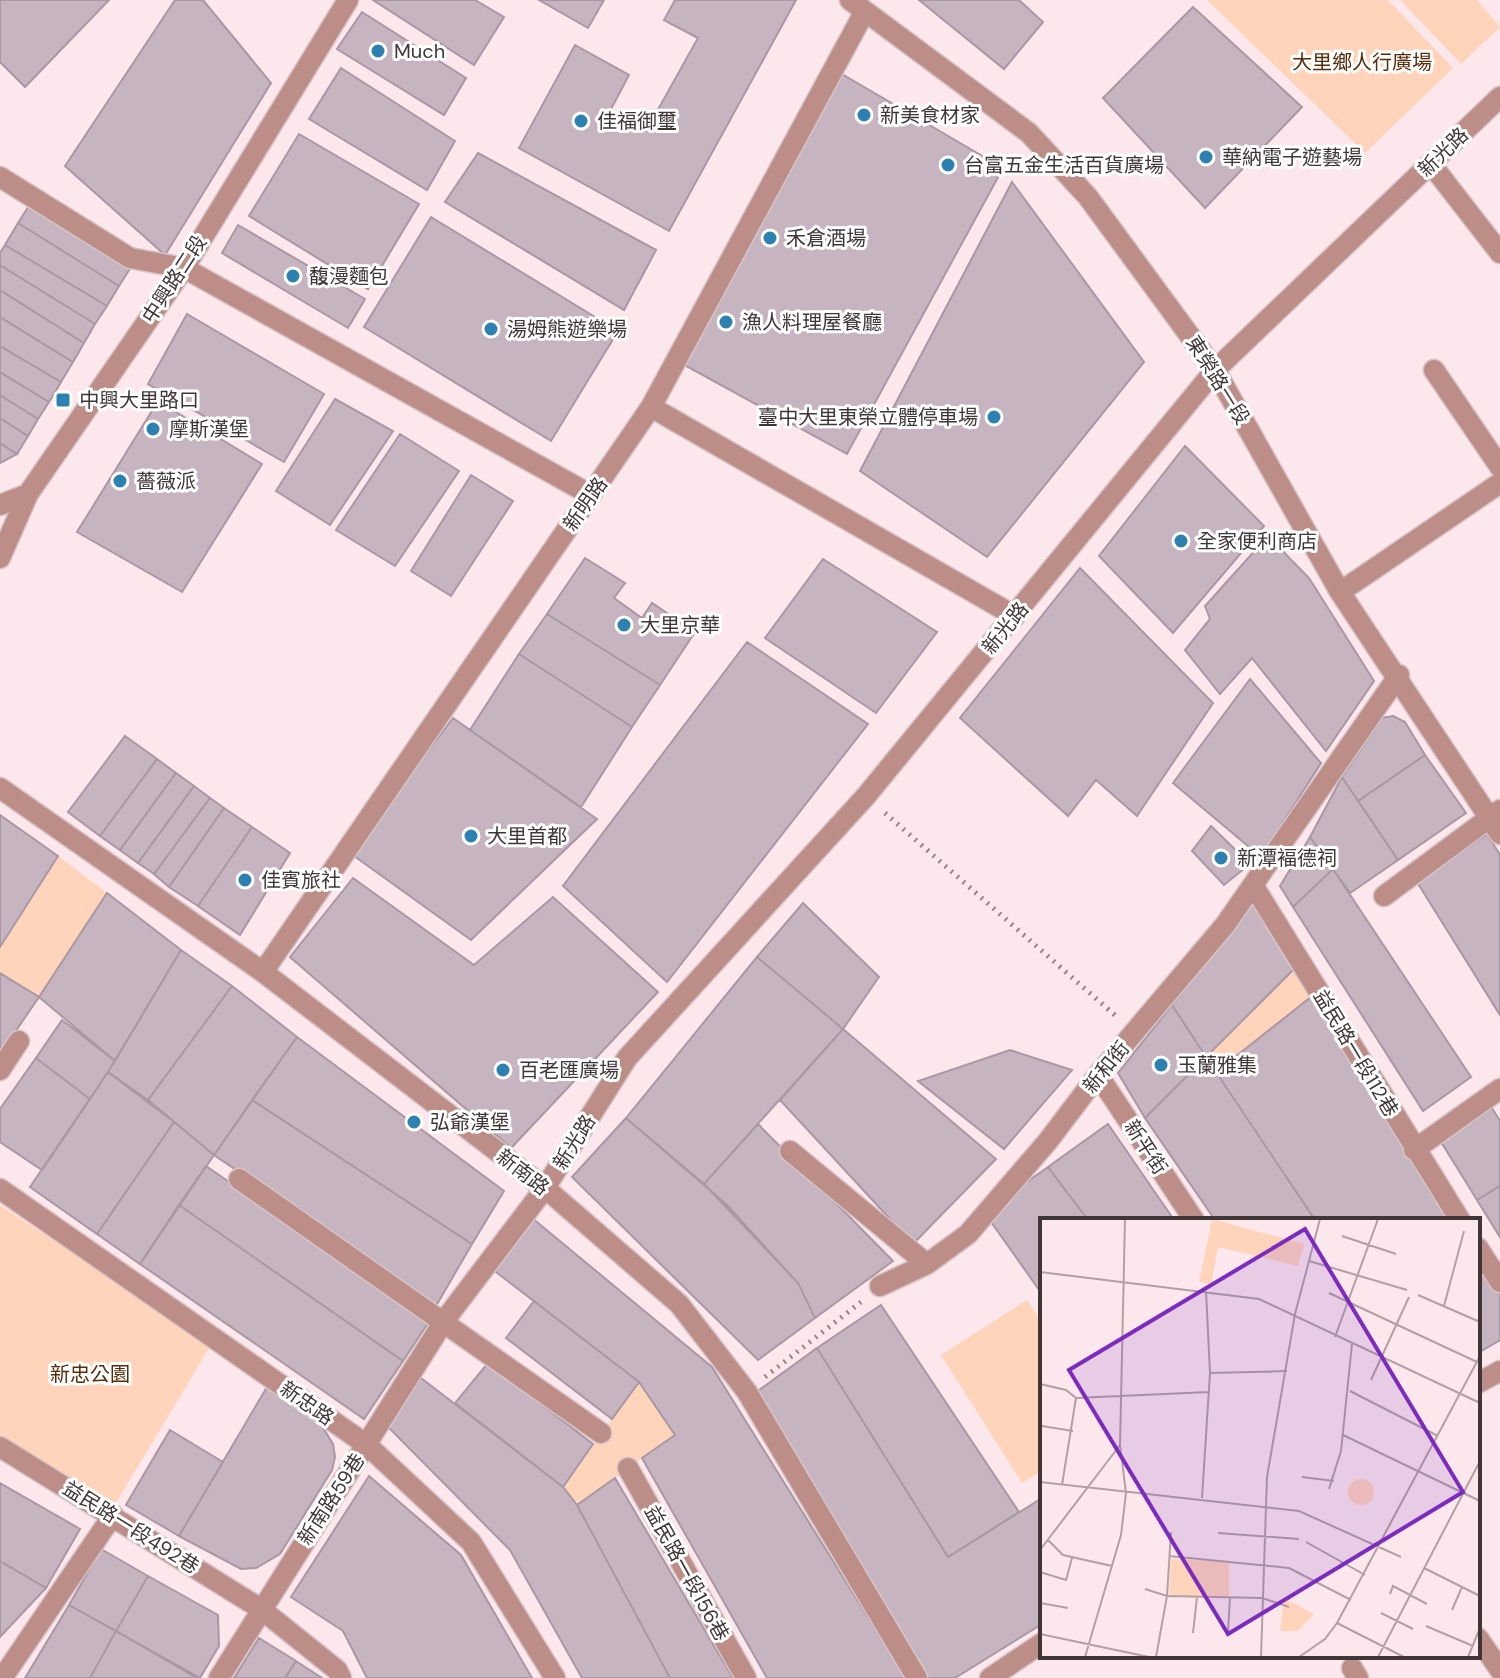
<svg xmlns="http://www.w3.org/2000/svg" width="1500" height="1678" viewBox="0 0 1500 1678" font-family="'DM Sans','Noto Sans TC',sans-serif">
<rect width="100%" height="100%" fill="#fce7ec"/>
<path fill="#ffd4bb" d="M 1207,0 L 1388,0 L 1453,68 L 1365,153 Z
M 1400,0 L 1477,0 L 1500,27 L 1461,64 Z
M 58,856 L 107,893 L 39,997 L 0,973 L 0,947 Z
M 1298,965 L 1316,993 L 1216,1072 L 1206,1057 Z
M 0,1205 L 211,1345 L 111,1511 L 0,1442 Z
M 1027,1300 L 1042,1323 L 1042,1471 L 1022,1483 L 941,1355 Z
M 639,1382 L 675,1435 L 577,1505 L 563,1487 Z"/>
<path fill="#c7b4c1" stroke="#aa97a4" stroke-width="2" d="M 0,0 L 109,0 L 25,87 L 0,62 Z
M 175,0 L 203,0 L 271,83 L 165,255 L 65,166 Z
M 373,0 L 475,0 L 504,17 L 474,65 Z
M 539,0 L 604,0 L 588,28 Z
M 675,0 L 796,0 L 669,231 L 519,148 L 575,45 L 629,75 L 610,111 L 646,131 L 698,38 L 664,20 Z
M 919,0 L 1019,0 L 1043,22 L 1004,69 Z
M 1193,7 L 1302,107 L 1205,208 L 1103,98 Z
M 362,12 L 466,78 L 444,115 L 337,49 Z
M 341,68 L 455,141 L 427,190 L 309,119 Z
M 835,70 L 1003,168 L 847,454 L 679,362 Z
M 299,134 L 419,204 L 368,289 L 249,216 Z
M 478,153 L 656,250 L 624,310 L 445,202 Z
M 1012,182 L 1144,362 L 987,557 L 860,471 Z
M 30,204 L 131,267 L 119,286 L 18,223 Z
M 431,217 L 618,331 L 551,441 L 364,327 Z
M 18,223 L 119,286 L 107,306 L 5,245 Z
M 238,225 L 365,299 L 348,328 L 222,253 Z
M 5,245 L 107,306 L 95,324 L 0,265 L 0,253 Z
M 0,265 L 95,324 L 84,343 L 0,290 Z
M 0,290 L 84,343 L 73,362 L 0,317 Z
M 187,314 L 324,394 L 284,462 L 148,384 Z
M 0,317 L 73,362 L 61,382 L 0,346 Z
M 0,346 L 61,382 L 49,402 L 0,372 Z
M 0,372 L 49,402 L 38,419 L 0,395 Z
M 0,395 L 38,419 L 28,436 L 0,418 Z
M 335,399 L 393,431 L 330,525 L 276,491 Z
M 158,401 L 262,464 L 182,592 L 77,532 Z
M 0,418 L 28,436 L 17,454 L 0,443 Z
M 400,434 L 459,471 L 395,566 L 336,530 Z
M 0,443 L 17,454 L 0,463 Z
M 1185,446 L 1264,526 L 1173,633 L 1099,556 Z
M 471,475 L 513,501 L 451,596 L 411,571 Z
M 1268,536 L 1309,578 L 1374,681 L 1326,751 L 1252,658 L 1220,694 L 1185,650 L 1210,619 L 1205,606 Z
M 585,558 L 625,583 L 614,598 L 642,618 L 652,603 L 695,632 L 660,685 L 547,614 Z
M 823,559 L 937,632 L 876,713 L 765,638 Z
M 1080,568 L 1213,703 L 1137,816 L 1096,780 L 1068,816 L 960,718 Z
M 547,614 L 660,685 L 632,727 L 519,654 Z
M 747,642 L 868,724 L 667,982 L 563,886 Z
M 519,654 L 632,727 L 581,807 L 470,730 Z
M 1250,679 L 1321,763 L 1261,857 L 1173,783 Z
M 1393,716 L 1405,722 L 1425,755 L 1358,801 L 1342,777 L 1382,718 Z
M 453,718 L 597,819 L 471,940 L 350,853 Z
M 125,736 L 157,759 L 100,836 L 68,812 Z
M 1425,755 L 1466,813 L 1398,860 L 1358,801 Z
M 157,759 L 176,773 L 120,850 L 100,836 Z
M 176,773 L 194,786 L 138,863 L 120,850 Z
M 1342,777 L 1398,860 L 1350,893 L 1310,837 Z
M 194,786 L 210,798 L 154,874 L 138,863 Z
M 210,798 L 224,808 L 169,887 L 154,874 Z
M 224,808 L 252,827 L 198,906 L 169,887 Z
M 0,815 L 58,856 L 0,947 Z
M 1211,826 L 1250,864 L 1224,885 L 1192,851 Z
M 252,827 L 290,853 L 240,935 L 198,906 Z
M 1487,834 L 1500,855 L 1500,1015 L 1417,882 Z
M 1310,837 L 1333,869 L 1293,907 L 1280,886 Z
M 1333,869 L 1471,1077 L 1423,1111 L 1293,907 Z
M 353,878 L 474,965 L 553,897 L 658,992 L 511,1148 L 290,957 Z
M 107,893 L 181,950 L 115,1061 L 39,997 Z
M 1255,899 L 1298,965 L 1206,1057 L 1172,1005 Z
M 803,903 L 879,977 L 843,1029 L 757,957 Z
M 181,950 L 232,986 L 148,1100 L 108,1072 Z
M 757,957 L 843,1029 L 704,1184 L 626,1118 Z
M 0,973 L 39,997 L 0,1054 Z
M 232,986 L 297,1037 L 214,1155 L 148,1100 Z
M 1316,993 L 1463,1220 L 1315,1220 L 1216,1072 Z
M 1172,1005 L 1206,1057 L 1145,1118 L 1118,1073 Z
M 62,1020 L 115,1061 L 90,1099 L 36,1058 Z
M 843,1029 L 996,1159 L 913,1244 L 780,1100 Z
M 297,1037 L 504,1191 L 472,1244 L 252,1100 Z
M 1010,1050 L 1072,1070 L 1004,1149 L 918,1081 Z
M 1206,1057 L 1216,1072 L 1315,1220 L 1215,1220 L 1145,1118 Z
M 36,1058 L 90,1099 L 42,1170 L 0,1142 L 0,1109 Z
M 108,1072 L 174,1122 L 97,1234 L 30,1187 Z
M 1485,1097 L 1500,1121 L 1500,1186 L 1477,1200 L 1433,1129 Z
M 252,1100 L 472,1244 L 436,1306 L 214,1155 Z
M 626,1118 L 726,1204 L 798,1283 L 815,1318 L 758,1360 L 572,1177 Z
M 174,1122 L 214,1155 L 140,1264 L 97,1234 Z
M 758,1124 L 893,1261 L 815,1318 L 798,1283 L 704,1184 Z
M 1108,1124 L 1174,1220 L 1088,1220 L 1048,1167 Z
M 206,1166 L 430,1320 L 403,1361 L 179,1205 Z
M 1048,1167 L 1088,1220 L 1042,1220 L 1042,1294 L 984,1212 Z
M 1500,1186 L 1500,1237 L 1477,1200 Z
M 179,1205 L 403,1361 L 364,1419 L 140,1264 Z
M 526,1213 L 712,1367 L 906,1678 L 767,1678 L 642,1458 L 675,1435 L 639,1382 L 492,1269 Z
M 1478,1243 L 1500,1276 L 1500,1340 L 1478,1353 Z
M 534,1301 L 639,1382 L 612,1419 L 506,1338 Z
M 881,1305 L 1019,1512 L 948,1557 L 817,1348 Z
M 817,1348 L 948,1557 L 1042,1498 L 1042,1624 L 955,1678 L 923,1678 L 755,1393 Z
M 488,1363 L 593,1444 L 563,1487 L 455,1403 Z
M 421,1378 L 563,1487 L 577,1505 L 670,1678 L 582,1678 L 510,1550 L 388,1427 Z
M 267,1387 L 319,1421 L 333,1444 L 335,1457 L 332,1470 L 280,1554 L 256,1568 L 241,1569 L 179,1536 Z
M 170,1430 L 223,1462 L 179,1536 L 126,1505 Z
M 369,1476 L 461,1555 L 532,1678 L 367,1678 L 343,1631 L 291,1597 Z
M 615,1478 L 733,1678 L 670,1678 L 577,1505 Z
M 0,1483 L 80,1529 L 46,1588 L 0,1561 Z
M 101,1549 L 148,1576 L 116,1631 L 69,1605 Z
M 0,1561 L 46,1588 L 0,1637 Z
M 148,1576 L 218,1615 L 219,1646 L 200,1678 L 116,1631 Z
M 69,1605 L 116,1631 L 90,1678 L 25,1678 Z
M 116,1631 L 197,1678 L 90,1678 Z
M 259,1638 L 296,1661 L 285,1678 L 234,1678 Z
M 296,1661 L 322,1678 L 285,1678 Z"/>
<g fill="none" stroke-linecap="round" stroke-linejoin="round">
<defs>
<path id="minor" d="M 850,0 L 1029,133 L 1088,197 L 1215,370 L 1340,592 L 1500,834
M 1431,164 L 1500,253
M 0,177 L 130,258 L 184,268 L 591,495
M 1434,370 L 1500,467
M 651,407 L 1015,616
M 0,505 L 28,494
M 0,558 L 28,494 L 184,268 L 348,0
M 1340,592 L 1500,483
M 0,788 L 263,972 L 545,1188 L 679,1304 L 747,1392 L 917,1678
M 1253,885 L 1460,1220
M 1384,896 L 1500,810
M 263,972 L 651,407 L 865,11
M 0,1070 L 19,1041
M 1098,1075 L 1194,1220
M 1414,1150 L 1500,1089
M 790,1151 L 927,1264
M 239,1179 L 601,1433
M 0,1189 L 367,1445 L 471,1542 L 555,1678
M 1478,1248 L 1500,1282
M 880,1286 L 927,1264 L 968,1234 L 1048,1141 L 1098,1075 L 1225,925 L 1399,675
M 1478,1383 L 1500,1371
M 0,1447 L 261,1609 L 337,1670 L 341,1678
M 628,1468 L 746,1678
M 1478,1638 L 1500,1670
M 1352,1668 L 1358,1678
M 5,1674 L 113,1515
M 219,1678 L 444,1321 L 545,1188 L 627,1058 L 866,796 L 1215,370 L 1500,97
M 990,1678 L 1042,1643"/>
</defs>
<use href="#minor" stroke="#d6c4c8" stroke-width="23"/>
<path stroke="#958689" stroke-width="5" stroke-dasharray="2 6" stroke-linecap="butt" d="M 885,813 L 1117,1017
M 765,1377 L 861,1302"/>
<use href="#minor" stroke="#bd8e87" stroke-width="20"/>
</g>
<g fill="#2d81b1" stroke="#fff" stroke-width="3">
<circle cx="378" cy="51" r="8"/>
<circle cx="864" cy="115" r="8"/>
<circle cx="581" cy="121" r="8"/>
<circle cx="1206" cy="157" r="8"/>
<circle cx="948" cy="165" r="8"/>
<circle cx="770" cy="238" r="8"/>
<circle cx="293" cy="276" r="8"/>
<circle cx="726" cy="322" r="8"/>
<circle cx="491" cy="329" r="8"/>
<rect x="55" y="392" width="16" height="16" rx="4"/>
<circle cx="994" cy="417" r="8"/>
<circle cx="153" cy="429" r="8"/>
<circle cx="120" cy="481" r="8"/>
<circle cx="1181" cy="541" r="8"/>
<circle cx="624" cy="625" r="8"/>
<circle cx="471" cy="836" r="8"/>
<circle cx="1221" cy="858" r="8"/>
<circle cx="245" cy="880" r="8"/>
<circle cx="1161" cy="1065" r="8"/>
<circle cx="503" cy="1070" r="8"/>
<circle cx="414" cy="1122" r="8"/>
</g>
<g text-anchor="middle" stroke-width="6" stroke-linejoin="round" paint-order="stroke">
<g font-size="20" fill="#403638" stroke="#fff" text-anchor="start">
<text x="394" y="58">Much</text>
<text x="880" y="122">新美食材家</text>
<text x="597" y="128">佳福御璽</text>
<text x="1222" y="164">華納電子遊藝場</text>
<text x="964" y="172">台富五金生活百貨廣場</text>
<text x="786" y="245">禾倉酒場</text>
<text x="309" y="283">馥漫麵包</text>
<text x="742" y="329">漁人料理屋餐廳</text>
<text x="507" y="336">湯姆熊遊樂場</text>
<text x="79" y="407">中興大里路口</text>
<text x="978" y="424" text-anchor="end">臺中大里東榮立體停車場</text>
<text x="169" y="436">摩斯漢堡</text>
<text x="136" y="488">薔薇派</text>
<text x="1197" y="548">全家便利商店</text>
<text x="640" y="632">大里京華</text>
<text x="487" y="843">大里首都</text>
<text x="1237" y="865">新潭褔德祠</text>
<text x="261" y="887">佳賓旅社</text>
<text x="1177" y="1072">玉蘭雅集</text>
<text x="519" y="1077">百老匯廣場</text>
<text x="430" y="1129">弘爺漢堡</text>
</g>
<g font-size="20" fill="#592b08" stroke="#fff">
<text x="1362" y="69">大里鄉人行廣場</text>
<text x="90" y="1381">新忠公園</text>
</g>
<g font-size="20" fill="#403638" stroke="#fff">
<text transform="translate(1443 152) rotate(-44)" y="7">新光路</text>
<text transform="translate(174 279) rotate(-57)" y="7">中興路二段</text>
<text transform="translate(1218 380) rotate(58)" y="7">東榮路一段</text>
<text transform="translate(585 504) rotate(-55)" y="7">新明路</text>
<text transform="translate(1005 628) rotate(-51)" y="7">新光路</text>
<text transform="translate(1356 1053) rotate(59)" y="7">益民路一段112巷</text>
<text transform="translate(1106 1067) rotate(-51)" y="7">新和街</text>
<text transform="translate(574 1142) rotate(-58)" y="7">新光路</text>
<text transform="translate(1146 1147) rotate(57)" y="7">新平街</text>
<text transform="translate(523 1172) rotate(38)" y="7">新南路</text>
<text transform="translate(307 1403) rotate(35)" y="7">新忠路</text>
<text transform="translate(331 1499) rotate(-57)" y="7">新南路59巷</text>
<text transform="translate(131 1527) rotate(32)" y="7">益民路一段492巷</text>
<text transform="translate(687 1573) rotate(61)" y="7">益民路一段156巷</text>
</g>
</g>
<g transform="translate(1040 1218)">
<rect width="440" height="440" fill="#fce7ec"/>
<path d="M 172,1 L 264,26 L 258,48 L 178,29 L 171,66 L 159,64 ZM308 274a13 13 0 1 1 26 0a13 13 0 1 1-26 0ZM 131,341 L 189,344 L 189,379 L 129,378 ZM 244,380 L 274,396 L 258,413 L 240,413 Z" fill="#ffd4bb"/>
<path fill="none" stroke="#b1a0a4" stroke-width="2" d="M 302,18 L 356,36M 269,43 L 367,72M 0,54 L 219,81 L 440,185M 289,75 L 437,144M 378,77 L 440,104M 404,88 L 424,13M 295,119 L 338,1M 170,155 L 247,153M 331,162 L 369,79M 0,166 L 26,172 L 36,180 L 169,174M 310,173 L 398,218M 2,208 L 33,213M 303,217 L 440,283M 262,259 L 294,263M 0,264 L 259,293 L 361,339M 22,267 L 36,180M 289,271 L 301,233 L 312,126M 162,280 L 170,155 L 166,73M 178,315 L 259,321M 8,322 L 23,337 L 72,348M 266,324 L 325,357M 0,332 L 80,227M 129,338 L 249,350 L 311,382M 384,350 L 440,378M 0,354 L 26,362 L 32,340M 105,371 L 127,378 L 222,380 L 249,389M 350,376 L 353,368 L 387,386M 0,385 L 28,390M 412,392 L 422,369M 341,395 L 373,411M 297,405 L 364,439M 386,408 L 433,428M 153,415 L 157,379M 188,415 L 190,379M 0,416 L 109,439M 45,439 L 81,317 L 86,275 L 80,227 L 85,1M 116,439 L 127,378 L 131,314M 221,439 L 227,259 L 255,96 L 280,1M 259,439 L 285,421 L 297,405 L 440,138M 338,439 L 440,243M 428,439 L 440,410"/>
<path fill="#7b2cbf" fill-opacity="0.15" stroke="#7b2cbf" stroke-width="4" d="M 265,11 L 423,274 L 188,416 L 29,152 Z"/>
<rect width="440" height="440" fill="none" stroke="#403638" stroke-width="4"/>
</g>
</svg>
